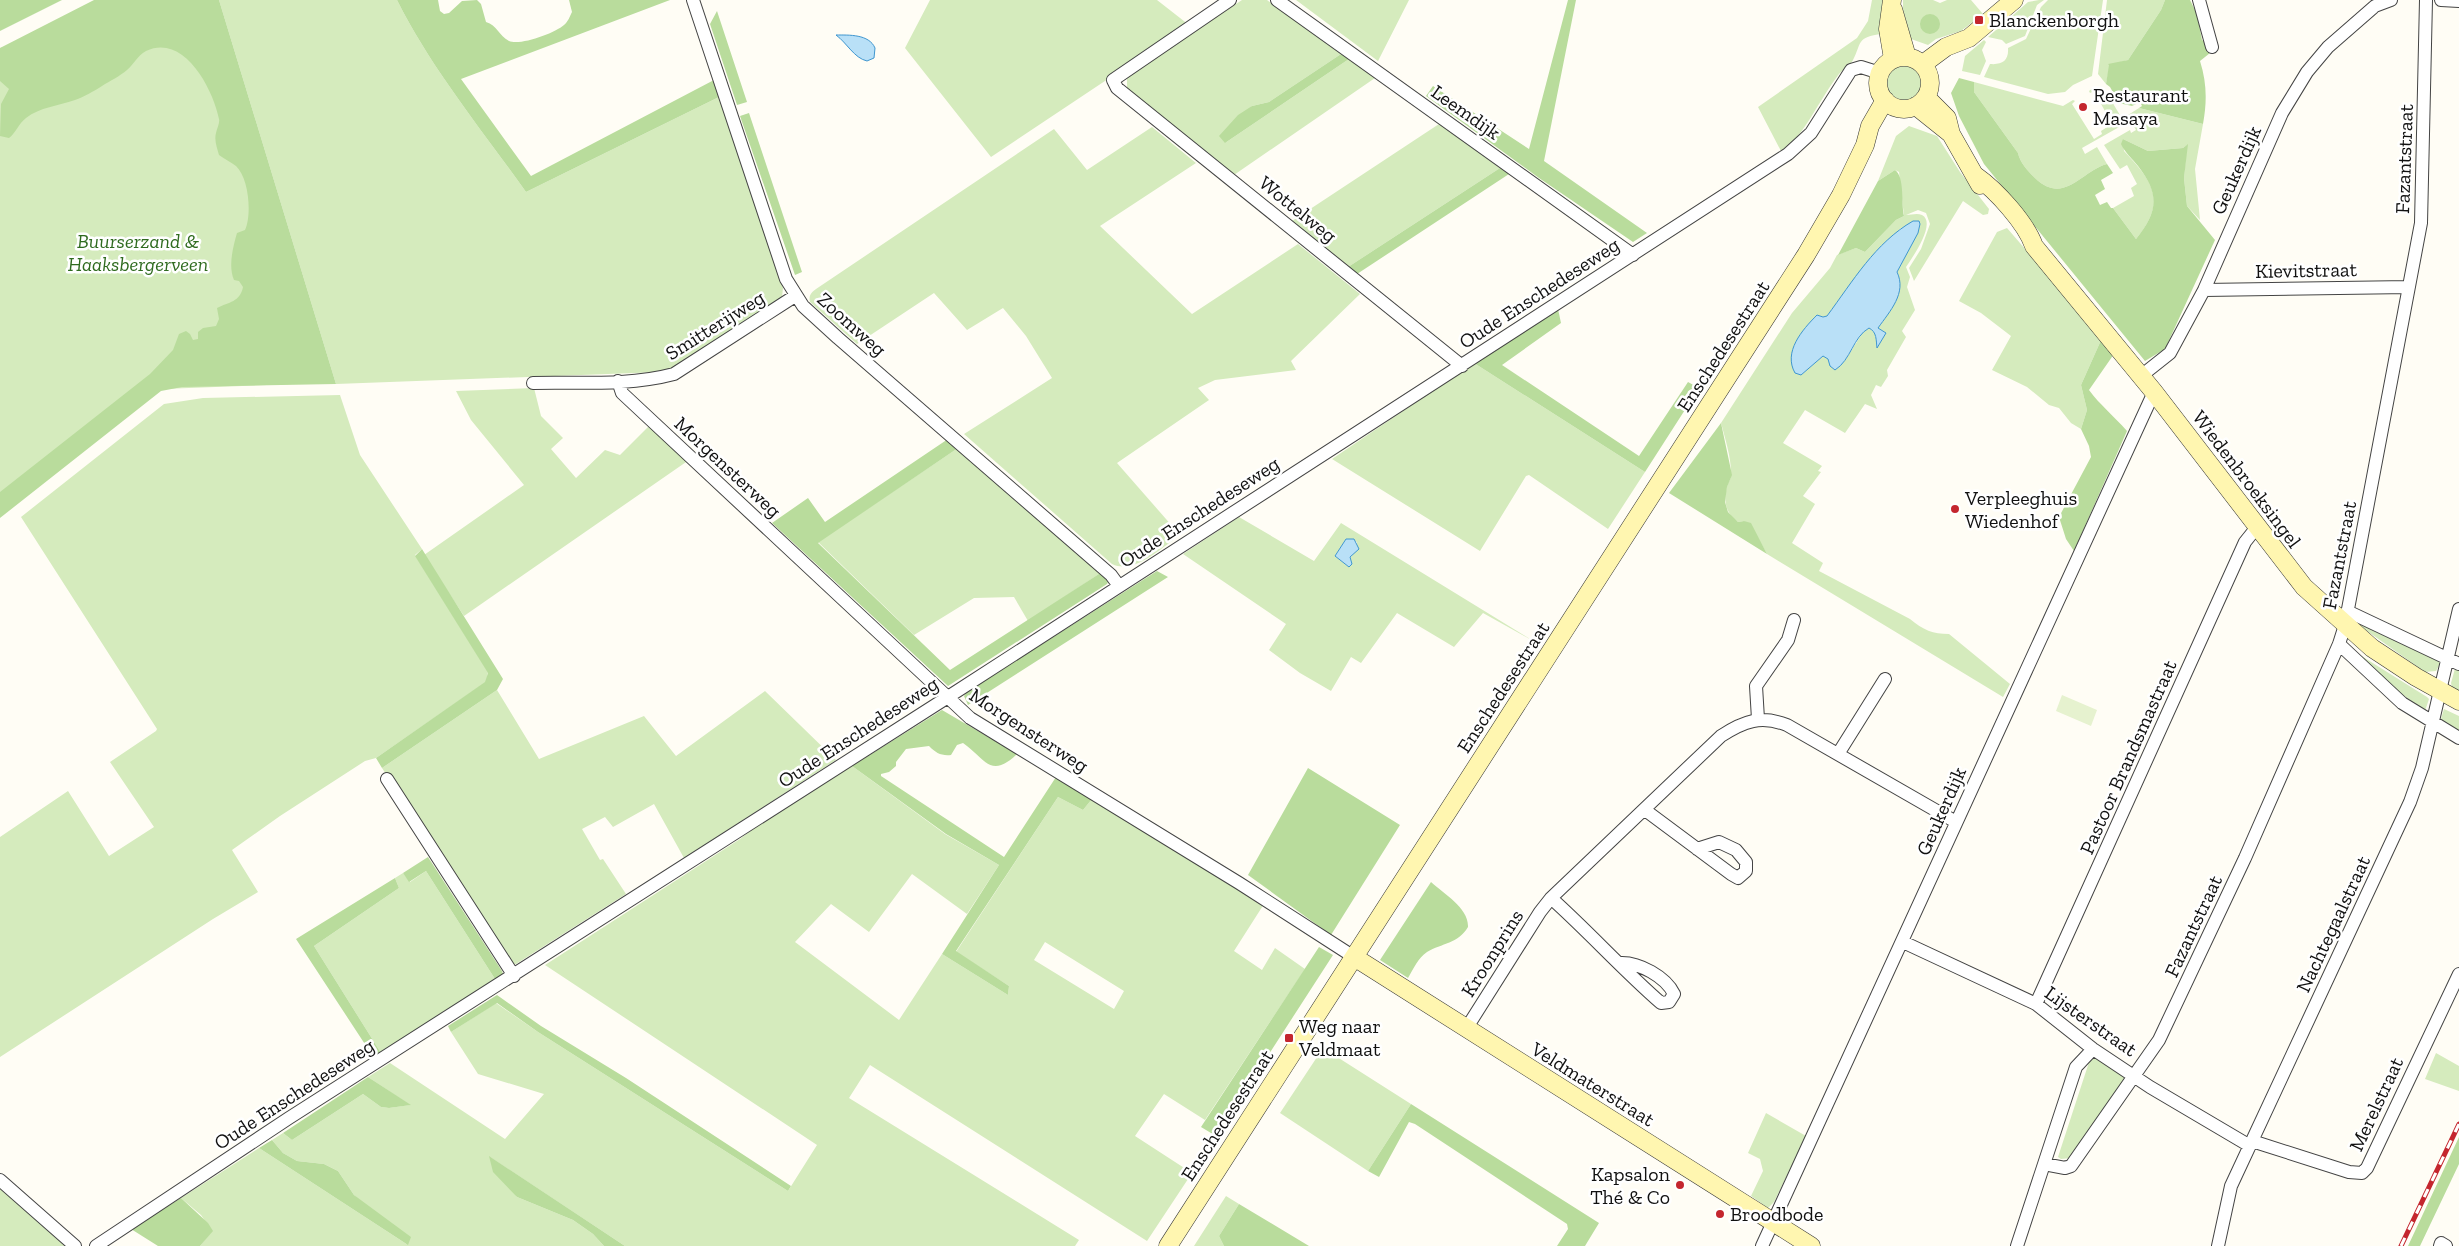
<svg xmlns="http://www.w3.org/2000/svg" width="2459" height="1246" viewBox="0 0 2459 1246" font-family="'Zilla Slab',serif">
<rect width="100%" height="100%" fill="#fffdf5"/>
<path fill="#d5ebbd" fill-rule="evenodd" d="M 209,0 L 318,383 L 162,389 L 0,516 L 0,48 Z
M 219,0 L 397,0 C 431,68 482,130 526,192 L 719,97 L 780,275 L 783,288 L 782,297 L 675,368 L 661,372 L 336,384 Z
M 930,0 L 1157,0 L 1189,25 L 991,157 L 905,48 Z
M 1242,0 L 1267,0 L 1341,54 L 1269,102 L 1252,106 L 1225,143 L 1349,59 L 1375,78 L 1231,177 L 1127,89 L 1127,76 Z
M 1296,0 L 1409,0 L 1378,61 Z
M 1872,0 L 1884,0 L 1882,34 C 1856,37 1862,43 1853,60 C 1851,65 1843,69 1839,74 C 1819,100 1807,131 1782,153 L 1758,107 L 1857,38 L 1868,21 Z
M 1903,0 L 1933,0 L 1940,3 L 1947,0 L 1971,0 L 1983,14 L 1961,31 L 1936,39 L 1928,45 L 1911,39 L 1903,10 Z
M 2039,0 L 2044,0 L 2037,5 L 2025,36 L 2006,44 L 2002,40 L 1988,37 L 2028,2 Z
M 2048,0 L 2103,0 L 2092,76 L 2073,85 L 2065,92 L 2048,94 L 1984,77 L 1990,64 C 2002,65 2009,61 2008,48 L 2026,39 L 2041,7 Z
M 2107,0 L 2165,0 L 2161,10 L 2128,60 L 2110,65 L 2106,84 L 2098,74 Z
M 1984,40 L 1986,42 L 1982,50 L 1986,61 L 1980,75 L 1962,71 L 1965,56 Z
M1887 83a17 17 0 1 1 34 0a17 17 0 1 1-34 0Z
M 1974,82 L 2063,106 L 2073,100 L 2075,101 L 2072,104 L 2094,139 L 2102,134 L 2101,131 L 2112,124 L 2094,91 L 2090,93 L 2089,91 L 2093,88 L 2103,104 L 2111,100 L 2121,117 L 2119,119 L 2121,126 L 2082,148 L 2085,154 L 2097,147 L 2107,164 C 2081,171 2064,206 2035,178 C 2028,171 2020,163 2018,153 L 1974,92 Z
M 2139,108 L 2203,124 L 2195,169 L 2200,220 L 2187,206 L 2184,178 L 2187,145 L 2183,148 L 2148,151 L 2123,139 L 2124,151 C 2154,183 2167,201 2136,239 L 2113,208 L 2134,196 L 2131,188 L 2137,184 L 2127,165 L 2120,169 L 2104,145 L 2130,130 L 2131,133 L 2136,130 L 2128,115 Z
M 1439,124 L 1500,168 L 1345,269 L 1289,223 Z
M 1909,126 L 1937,136 L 1960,172 L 1989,209 L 1988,214 L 1983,215 L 1963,201 L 1914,281 L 1909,268 L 1921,249 L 1930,224 L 1926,213 L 1918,210 L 1906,215 C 1911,215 1917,213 1922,215 C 1937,223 1912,258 1906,267 L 1910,277 L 1907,287 L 1915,310 L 1902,331 L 1906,337 L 1887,370 L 1888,376 L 1881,387 L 1876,385 L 1871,395 L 1877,409 L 1865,404 L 1845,433 L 1805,410 L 1783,443 L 1822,466 L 1818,471 L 1821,472 L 1803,496 L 1815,504 L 1792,543 L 1823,563 L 1819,571 L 1910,619 C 1923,630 1933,634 1949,634 L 2010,684 L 2003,697 L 1767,554 L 1758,538 L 1744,521 L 1738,522 C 1726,514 1723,501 1727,487 C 1728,482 1732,478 1731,473 C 1731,457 1725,438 1721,423 L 1792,313 L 1830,268 L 1837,255 L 1856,248 L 1865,252 L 1896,220 L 1904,216 L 1899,172 L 1895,170 L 1878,181 L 1896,136 ZM 1901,228 L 1902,263 L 1897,272 C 1907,292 1889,312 1878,328 L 1886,333 L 1877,347 C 1876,339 1877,332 1869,328 L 1863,332 L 1846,359 L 1829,359 L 1823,356 L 1801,375 L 1817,315 L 1823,317 L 1827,316 Z
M 1152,127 L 1196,163 L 1100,226 L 1192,314 L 1298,244 L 1360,294 L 1291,361 L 1296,370 L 1215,380 L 1198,388 L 1209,400 L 1117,463 L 1180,535 C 1162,547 1135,575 1112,564 L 964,434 L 1052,378 L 1026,336 L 1003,308 L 967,330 L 934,293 L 857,344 L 810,302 C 808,294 813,291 819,287 L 1054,129 L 1087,170 Z
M 2007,228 L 2102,338 L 2081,385 L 2087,410 L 2081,429 L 2071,423 L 2059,408 L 2049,405 L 2027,387 L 1992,370 L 2011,336 L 1981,313 L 1959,301 L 1997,232 Z
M 1474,363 L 1645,472 L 1608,529 L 1529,475 L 1526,476 L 1480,551 L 1332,459 Z
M 534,388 L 541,416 L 563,438 L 551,449 L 576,478 L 605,450 L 620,455 L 650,425 L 689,460 L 464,616 L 424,555 L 524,485 L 471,420 L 456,391 Z
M 340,395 L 360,455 L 422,549 L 415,555 L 488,672 L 486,682 L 376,758 L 365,761 L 280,816 L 232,850 L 258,892 L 213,919 L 0,1057 L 0,837 L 68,791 L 109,856 L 154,827 L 110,762 L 156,731 L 157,729 L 21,517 L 164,404 L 203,398 Z
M 958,448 L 1102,572 L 1028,621 L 1014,597 L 974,598 L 914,635 L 818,542 Z
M 1239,517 L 1314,561 L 1341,523 L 1535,642 L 1483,613 L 1454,647 L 1397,613 L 1361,663 L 1351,657 L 1331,691 L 1300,673 L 1269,650 L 1286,624 L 1183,554 ZM 1346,539 L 1357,542 L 1354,553 L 1350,558 L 1352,564 L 1349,567 L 1335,556 Z
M 2359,622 L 2440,659 L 2440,664 L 2436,671 L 2425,672 L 2360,626 Z
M 2352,650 L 2427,697 L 2429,699 L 2425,711 L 2367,669 Z
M 2456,665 L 2459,666 L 2459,691 L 2452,688 L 2451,683 Z
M 497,690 L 539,759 L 644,716 L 676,756 L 765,691 L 836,760 L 684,858 L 654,804 L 613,827 L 605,817 L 582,829 L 600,860 L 603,859 L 626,894 L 516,964 L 512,964 L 382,768 Z
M 2444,709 L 2459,716 L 2459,735 L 2440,722 Z
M 852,766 L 945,834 L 999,865 L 967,914 L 912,874 L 869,932 L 831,904 L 795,942 L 899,1020 L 942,954 L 1008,995 L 1009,986 L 956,952 L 1058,797 L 1083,810 L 1092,799 L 1264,904 L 1234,951 L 1262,970 L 1275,948 L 1305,969 L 1205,1120 L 1164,1094 L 1135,1136 L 1192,1173 L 1147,1241 L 870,1065 L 849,1098 L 1079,1240 L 1075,1246 L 625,1246 L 490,1157 L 517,1197 L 573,1220 L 593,1234 L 604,1246 L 200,1246 L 212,1231 L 201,1215 L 181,1198 L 259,1148 L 408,1245 L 354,1195 L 338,1171 L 324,1164 L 297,1161 L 283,1153 L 272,1140 L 283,1133 L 292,1140 L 363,1094 L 381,1107 L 389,1108 L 410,1105 L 368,1077 L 390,1063 L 505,1139 L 544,1094 L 478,1074 L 451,1032 L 496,1003 L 538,1032 L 788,1191 L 817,1145 L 545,965 L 740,839 L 754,828 ZM 1045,942 L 1124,991 L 1114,1009 L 1034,960 Z
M 426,871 L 495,979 L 381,1053 L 314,946 L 399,888 L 395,878 L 403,873 L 410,882 Z
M 1323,1048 L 1411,1104 L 1368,1171 L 1280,1113 Z
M 2092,1053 L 2128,1076 L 2071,1158 L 2061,1159 L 2058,1157 Z
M 2436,1053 L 2459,1066 L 2459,1091 L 2425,1079 Z
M 1766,1113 L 1806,1136 L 1774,1202 L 1768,1208 L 1751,1196 L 1763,1171 L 1760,1159 L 1748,1153 Z
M 0,1187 L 71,1246 L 0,1246 Z
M 1226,1196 L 1239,1204 L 1219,1236 L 1224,1246 L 1194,1246 Z"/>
<path fill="#b9dc9c" d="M 0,0 L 62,0 L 0,31 Z
M 94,0 L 219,0 L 336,384 L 182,387 L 161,391 L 0,518 L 0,492 L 150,374 L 173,350 L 179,334 L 186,331 L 190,334 L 193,340 L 198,339 L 198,332 L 203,328 L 216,326 L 219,319 L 217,308 C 229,302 240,302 243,287 L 239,281 L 234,280 C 228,266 233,247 237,233 L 245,230 C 252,215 249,178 236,166 C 231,162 224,159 219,155 C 217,148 214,140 216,133 C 217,128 220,123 219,119 C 213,89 184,33 146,51 C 137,56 134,64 127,70 C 120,76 110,81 102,86 C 94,91 84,97 75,100 C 58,106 40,107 26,118 C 18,124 16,133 9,138 L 0,136 L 1,104 L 9,89 L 0,81 L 0,48 Z
M 397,0 L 438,0 L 440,11 L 444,14 L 449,13 L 462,1 L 477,0 L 481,4 L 486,22 C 497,25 499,36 509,41 C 520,46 555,33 564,25 C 568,22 570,16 572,12 L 569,0 L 670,0 L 461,79 L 531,176 L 714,80 L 719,97 L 526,192 C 482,130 431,68 397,0 Z
M 1568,0 L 1576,0 L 1544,161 L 1647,233 L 1633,242 L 1539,178 L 1426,96 L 1433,86 L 1529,149 Z
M 2165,0 L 2190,0 L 2197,14 L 2202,40 L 2210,45 L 2210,53 L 2200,61 C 2207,83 2207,102 2203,124 L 2139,108 L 2142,106 L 2140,102 L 2132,106 L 2119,103 L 2110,87 L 2106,84 L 2109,65 L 2108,64 L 2128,60 L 2161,10 Z
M 717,11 L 747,102 L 737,105 L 710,24 Z
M1920 24a10 10 0 1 1 20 0a10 10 0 1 1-20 0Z
M 1341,54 L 1349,59 L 1225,143 L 1219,136 L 1238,115 L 1252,106 L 1269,102 Z
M 1959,78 L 1974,82 L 1974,92 L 2018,153 C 2020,163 2028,171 2035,178 C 2064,206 2081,171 2107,164 L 2113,173 L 2101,180 L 2105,189 L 2095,195 L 2100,205 L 2107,202 L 2111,208 L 2113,208 L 2136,239 C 2158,212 2160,194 2138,166 C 2132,158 2125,153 2121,144 L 2123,139 L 2148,151 L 2183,148 L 2188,144 L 2184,178 L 2187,206 L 2215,240 L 2165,349 L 2145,361 L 1984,164 L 1959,116 L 1951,93 Z
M 749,113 L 802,272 L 795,275 L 740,116 Z
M 1500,168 L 1509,174 L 1354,276 L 1345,269 Z
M 1895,170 C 1905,177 1901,203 1904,216 L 1896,220 L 1865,252 L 1856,248 L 1838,255 L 1878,181 Z
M 1558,309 L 1561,323 L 1502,365 L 1639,456 L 1688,382 L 1699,388 L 1645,472 L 1474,363 Z
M 2102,338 L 2114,354 L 2089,390 C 2100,405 2114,416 2127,431 L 2074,551 L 2066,539 L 2059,517 L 2091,457 L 2089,446 L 2081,429 L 2087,410 L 2081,385 Z
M 1721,423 L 1732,475 L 1727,487 L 1725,502 L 1728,512 L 1738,522 L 1744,521 L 1751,523 L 1767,554 L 1669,493 Z
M 948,439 L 958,448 L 818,543 L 950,670 L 1102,572 L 1109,580 L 1107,584 L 948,686 L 772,523 L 808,498 L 825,522 Z
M 422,549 L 503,679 L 497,690 L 382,768 L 376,758 L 485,682 L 488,673 L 415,556 Z
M 1157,571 L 1168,577 L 968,705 L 964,696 L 967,692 Z
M 942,710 L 1017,754 C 990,780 985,758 963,743 L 957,745 L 951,755 C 941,756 936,753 929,746 L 906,749 L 896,762 L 896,766 L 889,772 L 881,774 L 881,776 L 1004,857 L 1056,777 L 1092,799 L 1083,810 L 1058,797 L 956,951 L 1009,986 L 1008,995 L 942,954 L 999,865 L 946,834 L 852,766 Z
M 1308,768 L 1400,825 L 1331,935 L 1248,875 Z
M 428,857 L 502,971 L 503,974 L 495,979 L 426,871 L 409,882 L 403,873 Z
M 395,878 L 399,888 L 314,946 L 381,1053 L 374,1058 L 296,939 Z
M 1431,882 C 1444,894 1469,908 1468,927 C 1458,944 1442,943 1427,952 C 1418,958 1414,968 1408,978 L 1380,960 Z
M 1319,947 L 1333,955 L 1216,1136 L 1201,1127 Z
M 497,995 L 541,1026 L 626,1078 L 791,1186 L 788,1191 L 538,1032 L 497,1003 L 451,1032 L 448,1026 Z
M 368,1077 L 411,1105 L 389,1108 L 381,1107 L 363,1094 L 292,1140 L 283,1133 Z
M 1411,1104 L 1599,1223 L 1585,1246 L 1557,1246 L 1568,1229 L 1567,1224 L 1415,1124 L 1409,1122 L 1379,1177 L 1368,1171 Z
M 2459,1137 L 2459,1164 L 2420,1246 L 2408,1246 Z
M 272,1140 L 283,1153 L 297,1161 L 324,1164 L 338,1171 L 354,1195 L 411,1237 L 408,1245 L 259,1148 Z
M 489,1156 L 625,1246 L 604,1246 L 593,1234 L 573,1220 L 517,1197 L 493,1172 Z
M 181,1198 L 208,1223 L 213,1231 L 200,1246 L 158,1246 L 131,1229 Z
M 1239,1204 L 1309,1246 L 1224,1246 L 1219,1236 Z"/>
<path fill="#e6f2cf" d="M 2062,695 L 2097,710 L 2091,726 L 2056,711 Z"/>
<path fill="#b9e0f7" stroke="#3f96cf" d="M 836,35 C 849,35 869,34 875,48 L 874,58 L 867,61 C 854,58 847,43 836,35 Z
M 1913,221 L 1919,221 L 1920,224 L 1918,233 L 1897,272 C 1907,293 1890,311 1878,328 L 1886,333 L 1877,348 C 1876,340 1877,332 1869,328 C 1853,337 1851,360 1835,370 L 1830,366 L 1828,359 L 1823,356 L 1801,375 L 1795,373 C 1783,352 1802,330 1817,315 L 1823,317 L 1827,316 C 1853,281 1875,243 1913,221 Z
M 1346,539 L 1354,539 L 1359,549 L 1350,557 L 1352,564 L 1349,567 L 1335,556 Z"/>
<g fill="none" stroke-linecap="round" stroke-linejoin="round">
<defs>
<path id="street" d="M 693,0 L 786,279 L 803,306 L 838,338 L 1111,575 L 1119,586
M 1230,0 L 1113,80 L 1117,88 L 1462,366
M 1277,0 L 1633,255
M 2199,0 L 2212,47
M 2441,0 L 2459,1
M 2204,290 L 2409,287
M 2141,376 L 2170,353 L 2204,290 L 2282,113 L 2307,72 L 2328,47 L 2375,6 L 2391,0
M 618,381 L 622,393 L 970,718 L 1239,883 L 1354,957
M 533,383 C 579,382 629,386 674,374 L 795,296
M 2347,611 L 2459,664
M 2339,644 L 2402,703 L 2459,738
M 1758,719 L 1756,686 L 1788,640 L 1794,620
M 1838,754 L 1885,679
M 387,779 L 514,976
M 1645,810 L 1731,874 L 1738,878 L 1746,871 L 1746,862 L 1736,850 L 1719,842 L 1697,849
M 1551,898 C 1589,932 1623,970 1661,1003 L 1669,1002 L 1674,994 C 1666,977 1639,962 1620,963
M 1903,942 L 2036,1004 L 2093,1049 L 2150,1087 L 2250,1146
M 2036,1004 L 2245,542 L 2257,527
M 1466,1029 L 1540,912 L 1551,898 L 1721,736 C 1744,721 1761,715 1787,725 L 1956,822
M 2252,1141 L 2349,1172 L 2362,1173 L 2367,1168 L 2459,974
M 2044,1164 L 2065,1168 L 2071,1166 L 2159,1040 L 2245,858 L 2339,644 L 2345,625 L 2421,223 L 2426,0
M 0,1180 L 75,1246
M 96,1246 L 289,1118 L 948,697 L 1788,154 L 1811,133 L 1851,70 L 1861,67 L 1880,73
M 1762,1246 L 2154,392
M 2017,1246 L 2076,1067 L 2093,1049
M 2218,1246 L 2231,1186 L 2410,802 L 2422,768 L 2459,609
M 2440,1246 L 2441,1243 L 2446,1246"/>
<path id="secondary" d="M 1892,0 L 1888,29 L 1893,59
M 1893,9 L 1907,57
M1878 83a26 26 0 1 1 52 0a26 26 0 1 1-52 0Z
M 1923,64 L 1946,47 L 1969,38 L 2014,0
M 1926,97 L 1947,118 L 1951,134 L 1980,185
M 1916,106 L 1951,134
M 1976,176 C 1996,190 2026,223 2034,246 L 2154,392 L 2304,587 L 2372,648 L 2416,677 L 2459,701
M 1354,957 L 1811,1246
M 1168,1246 L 1806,255 L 1841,195 L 1865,145 L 1870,126 L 1885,100"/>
</defs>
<use href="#street" stroke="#444" stroke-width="14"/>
<use href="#secondary" stroke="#333" stroke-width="19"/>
<use href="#street" stroke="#fff" stroke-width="12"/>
<use href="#secondary" stroke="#fff6b0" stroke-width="18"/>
<defs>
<path id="rail" d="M 2401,1246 L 2459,1124"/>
</defs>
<use href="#rail" stroke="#c4262e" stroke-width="5"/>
<use href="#rail" stroke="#fff" stroke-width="3" stroke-dasharray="9" stroke-linecap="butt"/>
</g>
<g fill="#c4262e" stroke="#fff" stroke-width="2">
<rect x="1974" y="15" width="10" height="10" rx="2.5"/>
<circle cx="2083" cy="107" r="5"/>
<circle cx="1955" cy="509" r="5"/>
<rect x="1284" y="1033" width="10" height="10" rx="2.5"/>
<circle cx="1680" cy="1185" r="5"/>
<circle cx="1720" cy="1214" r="5"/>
</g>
<g text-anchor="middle" stroke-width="5" stroke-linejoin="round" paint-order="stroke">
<g font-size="20" fill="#111" stroke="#fff" text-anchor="start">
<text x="1989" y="27">Blanckenborgh</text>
<text x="2093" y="102">Restaurant<tspan x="2093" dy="23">Masaya</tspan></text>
<text x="1965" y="505">Verpleeghuis<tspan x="1965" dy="23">Wiedenhof</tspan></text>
<text x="1299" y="1033">Weg naar<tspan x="1299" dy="23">Veldmaat</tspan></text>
<text x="1670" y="1181" text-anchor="end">Kapsalon<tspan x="1670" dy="23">Thé &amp; Co</tspan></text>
<text x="1730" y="1221">Broodbode</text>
</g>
<g font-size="20" fill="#111" stroke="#fff">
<text transform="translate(1466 112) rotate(35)" y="7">Leemdijk</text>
<text transform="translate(2404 159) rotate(-88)" y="7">Fazantstraat</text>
<text transform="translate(2236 170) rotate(-66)" y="7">Geukerdijk</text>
<text transform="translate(1298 209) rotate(39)" y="7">Wottelweg</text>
<text transform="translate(2306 270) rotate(-1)" y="7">Kievitstraat</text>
<text transform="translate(1539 293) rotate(-33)" y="7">Oude Enschedeseweg</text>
<text transform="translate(852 324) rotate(42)" y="7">Zoomweg</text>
<text transform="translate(715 325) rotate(-32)" y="7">Smitterijweg</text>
<text transform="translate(1723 346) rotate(-57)" y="7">Enschedesestraat</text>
<text transform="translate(728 467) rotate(43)" y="7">Morgensterweg</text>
<text transform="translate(2247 479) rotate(53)" y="7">Wiedenbroeksingel</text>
<text transform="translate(1199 512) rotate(-33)" y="7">Oude Enschedeseweg</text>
<text transform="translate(2339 555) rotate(-79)" y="7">Fazantstraat</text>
<text transform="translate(1503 687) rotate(-57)" y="7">Enschedesestraat</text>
<text transform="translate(1029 730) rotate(33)" y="7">Morgensterweg</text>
<text transform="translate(858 732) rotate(-33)" y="7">Oude Enschedeseweg</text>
<text transform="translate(2128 757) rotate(-66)" y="7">Pastoor Brandsmastraat</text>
<text transform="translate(1941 811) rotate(-66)" y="7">Geukerdijk</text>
<text transform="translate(2333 924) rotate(-65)" y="7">Nachtegaalstraat</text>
<text transform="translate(2193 926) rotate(-65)" y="7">Fazantstraat</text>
<text transform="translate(1492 953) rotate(-58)" y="7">Kroonprins</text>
<text transform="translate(2091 1021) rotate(35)" y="7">Lijsterstraat</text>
<text transform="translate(1593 1084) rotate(32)" y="7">Veldmaterstraat</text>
<text transform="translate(294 1094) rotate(-33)" y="7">Oude Enschedeseweg</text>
<text transform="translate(2376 1104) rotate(-65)" y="7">Merelstraat</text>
<text transform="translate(1227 1115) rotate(-57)" y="7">Enschedesestraat</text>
</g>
<g font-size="20" font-style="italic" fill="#2f6b1f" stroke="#fff">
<text x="138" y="248">Buurserzand &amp;<tspan x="138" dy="23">Haaksbergerveen</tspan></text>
</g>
</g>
</svg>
